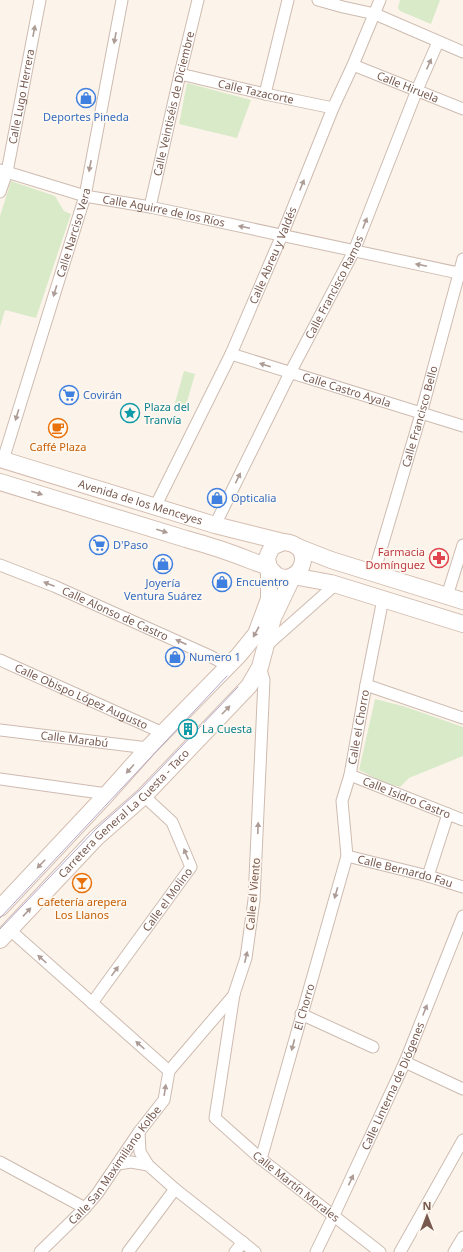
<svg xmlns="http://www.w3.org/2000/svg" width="463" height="1252" viewBox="0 0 463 1252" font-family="'Noto Sans',sans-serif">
<rect width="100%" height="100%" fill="#fcf4eb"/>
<path fill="#d9eac9" d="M 400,0 L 440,0 L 431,24 L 400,11 L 398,8 Z
M 187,83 L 251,100 L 237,138 L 179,124 Z
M 11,181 L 55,196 L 64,211 L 71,214 L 36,318 L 5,310 L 0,327 L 0,216 Z
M 184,371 L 195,374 L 185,409 L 174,406 Z
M 375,699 L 403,706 L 463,727 L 463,756 L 409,778 L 400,787 L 385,783 L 359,770 Z"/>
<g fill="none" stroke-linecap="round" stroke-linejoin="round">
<defs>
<g id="street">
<path d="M 318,0 L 343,7 L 375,14 L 463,52"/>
<path id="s1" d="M 353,65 L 463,109"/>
<path id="s2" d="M 180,74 L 265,94 L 333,108"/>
<path d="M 265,94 L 288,0"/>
<path id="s3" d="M 0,170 L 85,196 L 150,207 L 463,274"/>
<path id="s4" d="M 0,192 L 7,172 L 40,0"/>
<path id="s5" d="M 150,207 L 180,74 L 198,0"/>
<path id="s6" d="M 231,354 L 463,426"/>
<path id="s7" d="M 3,460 L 85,196 L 122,0"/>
<path id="s8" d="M 155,507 L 231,354 L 282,235 L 333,108 L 353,65 L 380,0"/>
<path id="s9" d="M 215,525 L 290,373 L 354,251 L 417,90 L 438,42"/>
<path id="s10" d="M 0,565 L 54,586 L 210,656 L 228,666"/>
<path id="s11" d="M 374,573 L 421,414 L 463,259"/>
<path d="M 447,596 L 463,545"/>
<path d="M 265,647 L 336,584"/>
<path id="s12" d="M 0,660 L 163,733"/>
<path id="s13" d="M 260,667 L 264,680 L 254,900 L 246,958 L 234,994 L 215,1118 L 261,1159 L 380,1252"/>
<path d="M 366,685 L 463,718"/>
<path id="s14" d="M 0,730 L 148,748"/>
<path id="s15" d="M 350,775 L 463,820"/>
<path d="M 0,779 L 107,794"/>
<path id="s16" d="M 347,856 L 428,876 L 463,887"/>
<path d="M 428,876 L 448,814"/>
<path d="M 10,930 L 169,1071"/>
<path id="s17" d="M 92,1003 L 191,867 L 172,822 L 144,796"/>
<path d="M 301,1014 L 373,1047"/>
<path d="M 405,1062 L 463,1089"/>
<path d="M 139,1132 L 140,1152 L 148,1165 L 175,1189 L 255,1252"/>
<path id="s18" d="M 261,1159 L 347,856 L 342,801 L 350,775 L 366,685 L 383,599"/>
<path d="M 0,1162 L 85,1208"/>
<path d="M 118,1164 L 131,1162 L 148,1165"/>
<path id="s19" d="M 40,1252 L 85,1208 L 97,1194 L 139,1132 L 164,1100 L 169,1071 L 234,995"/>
<path d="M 128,1252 L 175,1189"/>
<path d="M 235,1252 L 243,1242"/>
<path id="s20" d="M 316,1252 L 334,1215 L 405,1062 L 463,916"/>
<path d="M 400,1252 L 463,1140"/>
<path d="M 454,1252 L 463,1237"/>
</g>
<g id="secondary">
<path id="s21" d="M 0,459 L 215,525 L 283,542 C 318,544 301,587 278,576 C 274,574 272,570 269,568 C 264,565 257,563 252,561 C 230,552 208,545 186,539 C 124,520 62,501 0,482"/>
<path d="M 298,547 L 331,560 L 463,601"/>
<path d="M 293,576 L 331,583 L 463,624"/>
<path d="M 0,908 L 107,794 L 148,748 L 239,655 L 256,634 L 269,599 L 269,568 L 267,558 L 269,553 L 272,547 L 283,542"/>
<path id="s22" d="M 0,940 L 96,838 L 144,796 L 249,686 L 260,667 L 273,618 L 293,576"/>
</g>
</defs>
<use href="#street" stroke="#cebbb0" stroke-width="13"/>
<use href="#secondary" stroke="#d4bdb0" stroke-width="18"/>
<use href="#street" stroke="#fff" stroke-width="11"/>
<use href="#secondary" stroke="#fff" stroke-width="16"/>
<path stroke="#b6a8c7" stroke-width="1" d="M 0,918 L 227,676
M 0,929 L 97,828 L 141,789 L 238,687"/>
</g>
<defs><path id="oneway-solid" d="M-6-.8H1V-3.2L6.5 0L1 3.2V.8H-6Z"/></defs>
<g fill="#ad9b95">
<use href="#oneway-solid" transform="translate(34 31) rotate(-79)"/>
<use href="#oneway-solid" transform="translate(115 38) rotate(101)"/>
<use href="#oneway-solid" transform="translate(429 64) rotate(-66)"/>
<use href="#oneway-solid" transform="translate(90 166) rotate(101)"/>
<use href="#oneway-solid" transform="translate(302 185) rotate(-68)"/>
<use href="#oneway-solid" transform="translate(365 223) rotate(-69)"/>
<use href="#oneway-solid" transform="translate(244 227) rotate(-168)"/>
<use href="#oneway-solid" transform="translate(421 265) rotate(-168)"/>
<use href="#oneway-solid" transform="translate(55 291) rotate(107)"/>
<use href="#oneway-solid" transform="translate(265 365) rotate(-162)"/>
<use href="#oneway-solid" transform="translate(17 415) rotate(107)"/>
<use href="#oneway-solid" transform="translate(238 478) rotate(-64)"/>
<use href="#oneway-solid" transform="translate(37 493) rotate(17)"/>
<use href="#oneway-solid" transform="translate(162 531) rotate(17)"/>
<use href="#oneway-solid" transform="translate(49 584) rotate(-159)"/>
<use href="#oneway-solid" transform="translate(256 632) rotate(119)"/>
<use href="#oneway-solid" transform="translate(181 642) rotate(-156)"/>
<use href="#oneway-solid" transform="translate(226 710) rotate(-46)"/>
<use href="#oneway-solid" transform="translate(130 769) rotate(132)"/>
<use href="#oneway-solid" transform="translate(258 828) rotate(-88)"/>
<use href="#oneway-solid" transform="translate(186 854) rotate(-113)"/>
<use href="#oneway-solid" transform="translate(41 864) rotate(134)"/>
<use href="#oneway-solid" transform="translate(336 893) rotate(106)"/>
<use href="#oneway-solid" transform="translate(27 912) rotate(-47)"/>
<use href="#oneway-solid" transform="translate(246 957) rotate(-77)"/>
<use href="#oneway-solid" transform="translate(42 959) rotate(-138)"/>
<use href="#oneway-solid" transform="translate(115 971) rotate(-54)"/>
<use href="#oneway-solid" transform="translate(425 1010) rotate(-68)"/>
<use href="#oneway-solid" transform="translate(140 1045) rotate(-138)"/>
<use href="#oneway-solid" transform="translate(293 1045) rotate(105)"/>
<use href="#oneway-solid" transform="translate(165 1090) rotate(-81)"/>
<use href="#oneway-solid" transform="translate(351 1180) rotate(-65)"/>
</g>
<defs>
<symbol id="shop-ring" viewBox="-11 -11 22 22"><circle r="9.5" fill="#fef8f1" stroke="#3f7fe0" stroke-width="1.5"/><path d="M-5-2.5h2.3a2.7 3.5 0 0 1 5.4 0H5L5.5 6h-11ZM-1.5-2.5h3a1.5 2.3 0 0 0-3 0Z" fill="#3f7fe0"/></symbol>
<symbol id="supermarket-ring" viewBox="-11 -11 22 22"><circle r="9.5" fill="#fef8f1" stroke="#3f7fe0" stroke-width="1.5"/><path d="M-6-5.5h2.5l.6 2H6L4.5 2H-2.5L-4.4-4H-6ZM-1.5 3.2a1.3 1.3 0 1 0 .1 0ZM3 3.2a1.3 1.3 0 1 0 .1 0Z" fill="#3f7fe0"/></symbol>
<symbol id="sight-ring" viewBox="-11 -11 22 22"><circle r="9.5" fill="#fef8f1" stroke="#0f9aa8" stroke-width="1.5"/><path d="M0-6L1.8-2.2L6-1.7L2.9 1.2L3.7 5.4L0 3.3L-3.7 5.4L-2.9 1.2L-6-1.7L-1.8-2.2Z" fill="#0f9aa8"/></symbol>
<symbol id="cafe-ring" viewBox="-11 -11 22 22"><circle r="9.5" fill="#fef8f1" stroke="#e8710a" stroke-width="1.5"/><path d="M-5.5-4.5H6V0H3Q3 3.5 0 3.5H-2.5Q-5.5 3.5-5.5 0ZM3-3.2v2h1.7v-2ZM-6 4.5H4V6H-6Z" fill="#e8710a"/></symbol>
<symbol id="pharmacy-ring" viewBox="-11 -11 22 22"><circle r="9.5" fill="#fef8f1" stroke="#e0444e" stroke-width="1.5"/><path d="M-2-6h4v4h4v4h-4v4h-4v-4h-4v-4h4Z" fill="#e0444e"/></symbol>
<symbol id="building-ring" viewBox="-11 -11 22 22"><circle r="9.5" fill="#fef8f1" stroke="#0f9aa8" stroke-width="1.5"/><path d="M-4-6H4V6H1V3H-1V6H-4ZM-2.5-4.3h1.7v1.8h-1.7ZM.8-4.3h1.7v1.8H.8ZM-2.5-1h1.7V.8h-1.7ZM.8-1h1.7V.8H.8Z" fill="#0f9aa8"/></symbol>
<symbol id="bar-ring" viewBox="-11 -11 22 22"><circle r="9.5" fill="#fef8f1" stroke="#e8710a" stroke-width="1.5"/><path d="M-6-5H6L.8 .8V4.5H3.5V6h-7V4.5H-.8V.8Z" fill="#e8710a"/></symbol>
</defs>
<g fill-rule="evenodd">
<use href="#shop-ring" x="75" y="87" width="22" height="22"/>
<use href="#supermarket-ring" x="58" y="384" width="22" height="22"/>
<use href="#sight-ring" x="119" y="402" width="22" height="22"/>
<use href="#cafe-ring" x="47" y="417" width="22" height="22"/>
<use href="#shop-ring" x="206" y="487" width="22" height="22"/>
<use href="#supermarket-ring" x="88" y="534" width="22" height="22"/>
<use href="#pharmacy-ring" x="428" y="547" width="22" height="22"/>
<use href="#shop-ring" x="152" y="553" width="22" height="22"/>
<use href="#shop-ring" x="211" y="571" width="22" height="22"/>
<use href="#shop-ring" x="164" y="646" width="22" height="22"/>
<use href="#building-ring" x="177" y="718" width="22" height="22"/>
<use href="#bar-ring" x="71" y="872" width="22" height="22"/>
</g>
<g text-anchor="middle" stroke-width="3.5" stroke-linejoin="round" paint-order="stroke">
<g font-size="11" fill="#77594e" stroke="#fef8f1">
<text dy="4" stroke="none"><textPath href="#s1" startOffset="59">Calle Hiruela</textPath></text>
<text dy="4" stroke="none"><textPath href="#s2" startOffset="78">Calle Tazacorte</textPath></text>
<text dy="4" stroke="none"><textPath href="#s4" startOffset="98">Calle Lugo Herrera</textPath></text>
<text dy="4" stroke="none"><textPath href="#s5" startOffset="106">Calle Veintiséis de Diciembre</textPath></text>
<text dy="4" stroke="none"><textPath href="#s3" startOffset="169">Calle Aguirre de los Ríos</textPath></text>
<text dy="4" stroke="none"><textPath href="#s7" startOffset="238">Calle Narciso Vera</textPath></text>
<text dy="4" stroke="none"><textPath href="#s8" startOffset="278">Calle Abreu y Valdés</textPath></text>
<text dy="4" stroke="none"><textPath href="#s9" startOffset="266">Calle Francisco Ramos</textPath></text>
<text dy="4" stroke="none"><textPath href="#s6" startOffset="121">Calle Castro Ayala</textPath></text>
<text dy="4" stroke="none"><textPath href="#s11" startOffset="163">Calle Francisco Bello</textPath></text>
<text dy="4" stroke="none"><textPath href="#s21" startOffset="147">Avenida de los Menceyes</textPath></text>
<text dy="4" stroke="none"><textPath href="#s10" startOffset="125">Calle Alonso de Castro</textPath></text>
<text dy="4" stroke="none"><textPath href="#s12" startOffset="89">Calle Obispo López Augusto</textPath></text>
<text dy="4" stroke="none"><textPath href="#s18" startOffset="446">Calle el Chorro</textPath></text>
<text dy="4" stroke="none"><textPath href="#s14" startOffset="75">Calle Marabú</textPath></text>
<text dy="4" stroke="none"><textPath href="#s15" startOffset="61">Calle Isidro Castro</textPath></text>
<text dy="4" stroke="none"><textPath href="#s22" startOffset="177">Carretera General La Cuesta - Taco</textPath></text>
<text dy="4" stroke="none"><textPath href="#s16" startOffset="60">Calle Bernardo Fau</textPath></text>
<text transform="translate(253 894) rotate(-85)" y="4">Calle el Viento</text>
<text dy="4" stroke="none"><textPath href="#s17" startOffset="128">Calle el Molino</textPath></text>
<text dy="4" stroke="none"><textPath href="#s18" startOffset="158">El Chorro</textPath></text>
<text dy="4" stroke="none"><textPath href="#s20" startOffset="183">Calle Linterna de Diógenes</textPath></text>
<text dy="4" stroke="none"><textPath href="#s19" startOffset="115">Calle San Maximiliano Kolbe</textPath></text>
<text dy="4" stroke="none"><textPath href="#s13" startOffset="562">Calle Martín Morales</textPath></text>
</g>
<g font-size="11" fill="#366cbe" stroke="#fef8f1" text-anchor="start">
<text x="86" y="121" text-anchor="middle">Deportes Pineda</text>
<text x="83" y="399">Covirán</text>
<text x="231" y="502">Opticalia</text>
<text x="113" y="549">D'Paso</text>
<text x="236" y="586">Encuentro</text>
<text x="163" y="587" text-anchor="middle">Joyería<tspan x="163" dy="13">Ventura Suárez</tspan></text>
<text x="189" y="661">Numero 1</text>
</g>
<g font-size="11" fill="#0d838f" stroke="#fef8f1" text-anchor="start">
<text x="144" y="411">Plaza del<tspan x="144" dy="13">Tranvía</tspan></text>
<text x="202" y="733">La Cuesta</text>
</g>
<g font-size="11" fill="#c56008" stroke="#fef8f1">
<text x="58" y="451">Caffé Plaza</text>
<text x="82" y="906">Cafetería arepera<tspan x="82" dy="13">Los Llanos</tspan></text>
</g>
<g font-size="11" fill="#be3a42" stroke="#fef8f1" text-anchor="end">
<text x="425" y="556">Farmacia<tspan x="425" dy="13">Domínguez</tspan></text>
</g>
</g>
<g transform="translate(427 1216)" stroke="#fef8f1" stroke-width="3" paint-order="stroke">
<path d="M0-3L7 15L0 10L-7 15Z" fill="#77594e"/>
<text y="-6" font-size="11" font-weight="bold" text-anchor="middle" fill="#77594e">N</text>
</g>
</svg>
